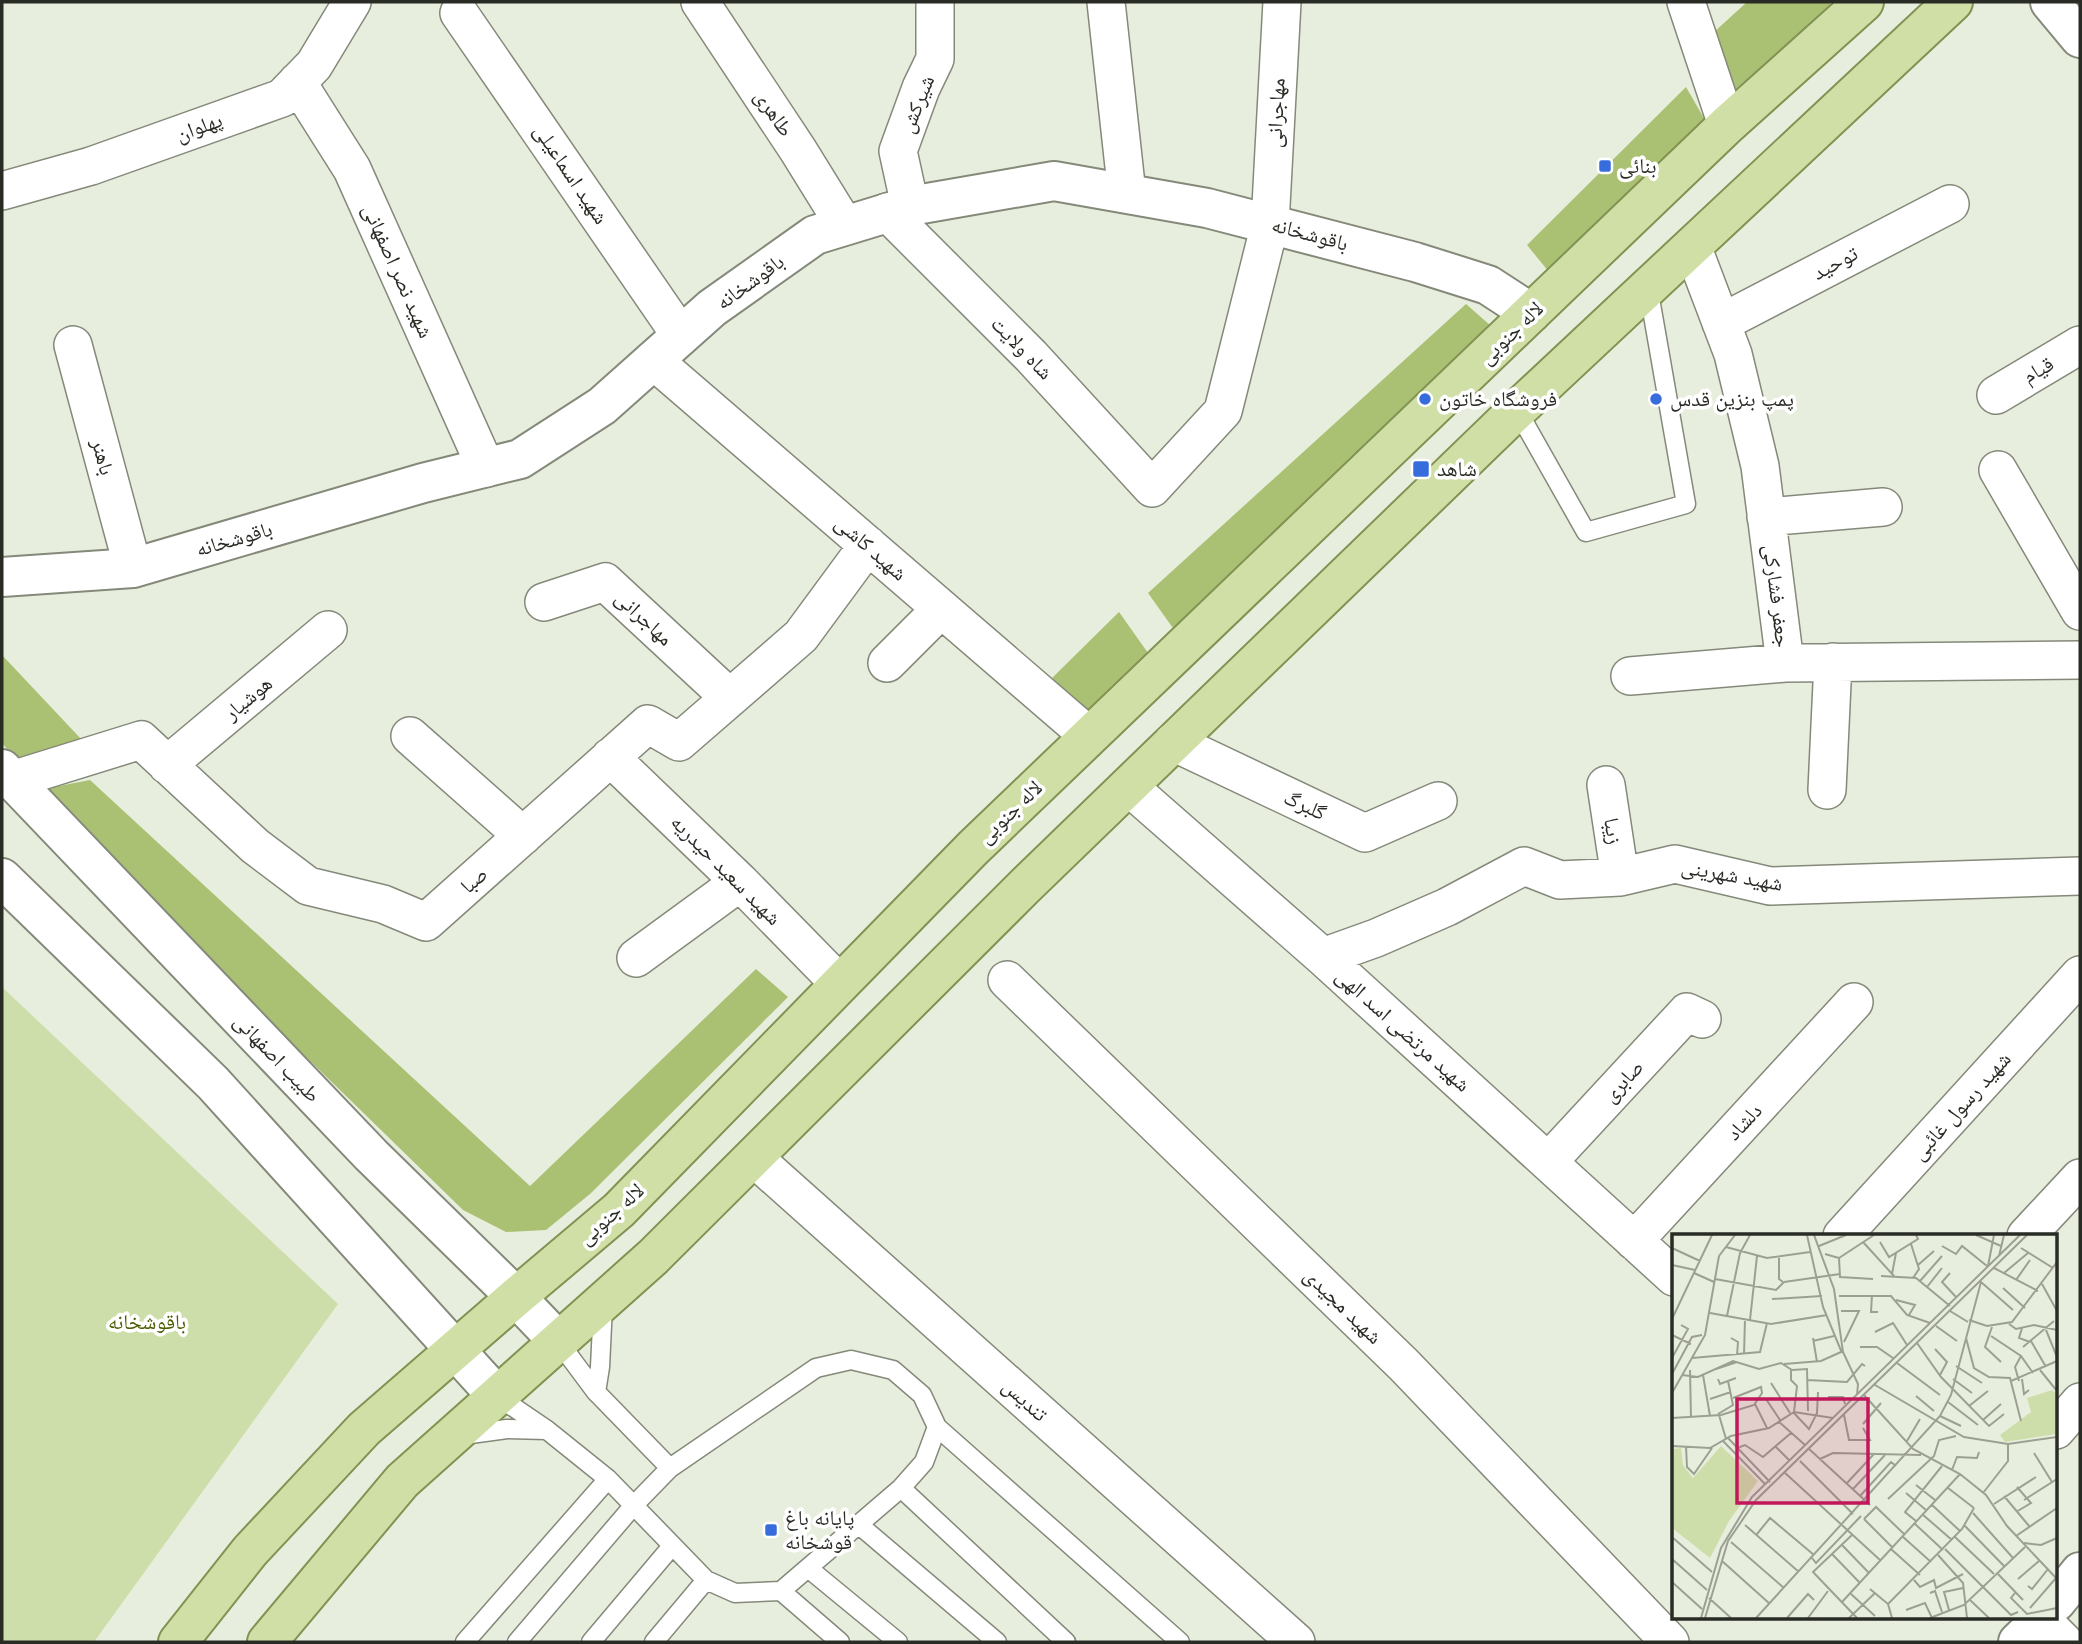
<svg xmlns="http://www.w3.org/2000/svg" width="2082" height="1644" viewBox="0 0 2082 1644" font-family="Mulish,'Noto Naskh Arabic',sans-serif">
<rect width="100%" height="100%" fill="#e8eedd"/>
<path fill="#cedeab" d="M 2,987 L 338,1304 L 94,1642 L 2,1642 Z"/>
<path fill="#aac073" d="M 1747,2 L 1829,2 L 1831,6 L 1730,94 L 1713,33 Z
M 1686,87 L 1705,120 L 1549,272 L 1527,245 Z
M 1466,304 L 1491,326 L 1175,631 L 1148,593 Z
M 1119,612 L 1148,653 L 1088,715 L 1052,678 Z
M 2,655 L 82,740 L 19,763 L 2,743 Z
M 90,780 L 530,1186 L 756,969 L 788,997 L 590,1194 L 546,1230 L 506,1232 L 463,1210 L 303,1054 L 49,788 Z"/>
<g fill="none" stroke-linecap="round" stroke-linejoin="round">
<defs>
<path id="service" d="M 1517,410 L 1586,532 L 1686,504 L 1648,287
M 558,1341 L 596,1392 L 670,1468
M 596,1392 L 600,1367 L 603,1305
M 497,1396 L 547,1430 L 608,1479 L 706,1580 L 735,1593 L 781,1591 L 901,1488 L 924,1462 L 937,1427
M 463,1435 L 507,1429 L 546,1430
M 901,1488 L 1066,1642
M 858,1524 L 997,1642
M 808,1568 L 898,1642
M 781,1591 L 840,1642
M 465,1642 L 608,1479
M 517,1642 L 634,1505 L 670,1468 L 816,1368 L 851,1360 L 893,1370 L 922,1395 L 937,1427 L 1180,1642
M 591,1642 L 672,1546
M 654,1642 L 706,1580"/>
<path id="minor" d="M 700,2 L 798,150 L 845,226
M 1106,2 L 1127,194
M 1686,2 L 1727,125
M 459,13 L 681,336
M 297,82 L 352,169 L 486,468
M 2,191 L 91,166 L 282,98 L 314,65 L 352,2
M 910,206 L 898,151 L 921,88 L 935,59 L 935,2
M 887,212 L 1031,356 L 1152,488 L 1223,411 L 1270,224 L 1282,2
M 1692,246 L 1733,354 L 1760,466 L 1785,663 L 2080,660
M 1721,323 L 1950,204
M 73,345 L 133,568
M 653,360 L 1089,736
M 1996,395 L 2080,345
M 1998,470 L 2080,611
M 1766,517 L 1883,507
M 544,602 L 605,582 L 730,698
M 887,663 L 941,609
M 1630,676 L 1785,663
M 410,736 L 523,836
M 1173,742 L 1365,833 L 1438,801
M 610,757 L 740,882 L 840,984
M 167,765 L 328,630
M 12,780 L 141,740 L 255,846 L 308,886 L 383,904 L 426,922 L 648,724 L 679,742 L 801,636 L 868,545
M 1606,785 L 1620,877
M 1128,786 L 1323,957 L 1674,1277
M 1827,790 L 1833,662
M 1323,957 L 1376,938 L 1447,907 L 1524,866 L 1560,880 L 1620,877 L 1675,864 L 1770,886 L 2080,876
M 636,958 L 740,882
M 1007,980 L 1404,1365 L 1670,1642
M 753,1157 L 1296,1642
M 1548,1162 L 1687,1012 L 1702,1019
M 1842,1236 L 2080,975
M 2026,1236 L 2080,1178
M 1634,1241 L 1854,1002
M 2056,1430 L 2080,1402
M 2040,1618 L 2064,1642"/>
<path id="tertiary" d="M 2,577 L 133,568 L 423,483 L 520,459 L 602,406 L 712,308 L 815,235 L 910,206 L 1054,181 L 1207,208 L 1415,262 L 1488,285 L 1531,313
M 2,769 L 371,1155 L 516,1297 L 558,1341
M 2,878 L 213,1083 L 497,1396
M 2056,1602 L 2080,1572
M 2018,1642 L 2043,1618"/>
<path id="secondary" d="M 2050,2 L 2080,38"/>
<path id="primary" d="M 178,1642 L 250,1551 L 364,1429 L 516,1297 L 619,1210 L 973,848 L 1727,125 L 1864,2
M 267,1642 L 402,1481 L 653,1257 L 1024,887 L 1517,410 L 1953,2"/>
</defs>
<use href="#service" stroke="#84897a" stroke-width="21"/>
<use href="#minor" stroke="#84897a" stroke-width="40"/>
<use href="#tertiary" stroke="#84897a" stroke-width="42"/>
<use href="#secondary" stroke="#84897a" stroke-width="42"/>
<use href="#primary" stroke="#819252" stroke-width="42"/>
<use href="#service" stroke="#fff" stroke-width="18"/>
<use href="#minor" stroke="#fff" stroke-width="37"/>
<use href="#tertiary" stroke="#fff" stroke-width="38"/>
<use href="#secondary" stroke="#fff" stroke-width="38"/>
<use href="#primary" stroke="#d0dfa6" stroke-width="38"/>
</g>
<g fill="#376cdc" stroke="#fff" stroke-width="2.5">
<rect x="1598" y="159" width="14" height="14" rx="3.5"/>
<circle cx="1425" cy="399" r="7"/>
<circle cx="1656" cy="399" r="7"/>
<rect x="1412" y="460" width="18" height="18" rx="3.5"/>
<rect x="764" y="1523" width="14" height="14" rx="3.5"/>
</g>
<g text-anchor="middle" stroke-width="7" stroke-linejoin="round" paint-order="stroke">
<g font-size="21" fill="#292b25" stroke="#fff">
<text transform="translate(917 104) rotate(-68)" y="7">شیرکش</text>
<text transform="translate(774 113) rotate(56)" y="7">طاهری</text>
<text transform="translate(1276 113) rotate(-87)" y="7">مهاجرانی</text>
<text transform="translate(199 127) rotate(-20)" y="7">پهلوان</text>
<text transform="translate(571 174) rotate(56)" y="7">شهید اسماعیلی</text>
<text transform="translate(1310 234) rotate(15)" y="7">باقوشخانه</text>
<text transform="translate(1835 263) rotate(-28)" y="7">توحید</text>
<text transform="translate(398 271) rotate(66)" y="7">شهید نصر اصفهانی</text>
<text transform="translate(750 282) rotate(-36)" y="7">باقوشخانه</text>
<text transform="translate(1511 333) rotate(-44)" y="7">لاله جنوبی</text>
<text transform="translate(1022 348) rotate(46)" y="7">شاه ولایت</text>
<text transform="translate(2038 370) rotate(-30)" y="7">قیام</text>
<text transform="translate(103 457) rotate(75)" y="7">باهنر</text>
<text transform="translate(234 539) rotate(-16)" y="7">باقوشخانه</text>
<text transform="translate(871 548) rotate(41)" y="7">شهید کاشی</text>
<text transform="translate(1777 596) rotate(83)" y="7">جعفر فشارکی</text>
<text transform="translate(644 618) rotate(43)" y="7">مهاجرانی</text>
<text transform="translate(248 698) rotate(-40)" y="7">هوشیار</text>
<text transform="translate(1305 805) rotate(25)" y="7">گلبرگ</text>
<text transform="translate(1010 812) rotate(-44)" y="7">لاله جنوبی</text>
<text transform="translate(1613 831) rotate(81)" y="7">زیبا</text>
<text transform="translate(726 870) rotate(45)" y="7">شهید سعید حیدریه</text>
<text transform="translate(1732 875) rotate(10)" y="7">شهید شهرینی</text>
<text transform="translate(474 880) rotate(-42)" y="7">صبا</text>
<text transform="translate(1403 1030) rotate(42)" y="7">شهید مرتضی اسد الهی</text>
<text transform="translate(277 1058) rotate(46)" y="7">طبیب اصفهانی</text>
<text transform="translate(1623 1081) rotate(-47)" y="7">صابری</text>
<text transform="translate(1961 1106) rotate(-48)" y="7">شهید رسول غائبی</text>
<text transform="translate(1744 1122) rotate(-47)" y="7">دلشاد</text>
<text transform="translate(611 1214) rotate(-42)" y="7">لاله جنوبی</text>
<text transform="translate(1343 1306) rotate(44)" y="7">شهید مجیدی</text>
<text transform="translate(1025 1400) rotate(42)" y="7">تندیس</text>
</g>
<g font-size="21" fill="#292b25" stroke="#fff" text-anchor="start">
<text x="1619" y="173">بنائی</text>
<text x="1439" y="406">فروشگاه خاتون</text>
<text x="1670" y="406">پمپ بنزین قدس</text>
<text x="1437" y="476">شاهد</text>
<text x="785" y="1525">پایانه باغ<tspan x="785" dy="24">قوشخانه</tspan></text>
</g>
<g font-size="21" fill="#4c5e02" stroke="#fff">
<text x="147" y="1329">باقوشخانه</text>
</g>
</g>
<g transform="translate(1672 1234)">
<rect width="385" height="385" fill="#e8eedd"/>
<path d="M 380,156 L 385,160 L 385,200 L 333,208 L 328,201 L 359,178 L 355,164 ZM 49,212 L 86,247 L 57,287 L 38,324 L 0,294 L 0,215 L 9,214 L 11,231 L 21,244 Z" fill="#cedeab"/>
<path fill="none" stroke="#9ca093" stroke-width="2" d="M 135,1 L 151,73 L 170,119M 142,1 L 162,55 L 171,118 L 186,150 L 185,161M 304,1 L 329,12M 191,8 L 222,42M 208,8 L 217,23 L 246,5 L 244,1M 239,10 L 247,35 L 241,44M 147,12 L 174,1M 270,12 L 284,20 L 290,12 L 315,32M 54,13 L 95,24 L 138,18M 0,14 L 28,27M 349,14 L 381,34M 153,20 L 167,24 L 168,43 L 201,45M 47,22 L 63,1M 327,22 L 332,1M 107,24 L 107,45 L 111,48M 167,24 L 202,1M 0,31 L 23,36M 246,31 L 262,17M 316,32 L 322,1M 322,34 L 366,57M 22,39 L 42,48M 278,39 L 270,48 L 284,63M 332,39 L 356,19M 220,40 L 224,19M 209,42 L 244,44 L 278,72M 43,45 L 104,56 L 112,48M 344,46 L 358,26M 248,47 L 270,22M 112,48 L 168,40M 370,50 L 385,77M 255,53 L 270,34M 331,54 L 353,74M 200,61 L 199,78 L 206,78M 167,62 L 219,62 L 235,81 L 258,89M 100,65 L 150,62M 224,66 L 243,71 L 237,81M 169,77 L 187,77 L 172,108M 278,77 L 296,88M 38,79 L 99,90 L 155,81M 55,82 L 68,19 L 78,1M 0,85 L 40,1M 78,86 L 85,22M 297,86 L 315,92 L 340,88 L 385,28M 337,90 L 344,95 L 362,91 L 385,96M 264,92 L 285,107M 320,93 L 313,113 L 329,128M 350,94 L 347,104 L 358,108M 374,96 L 385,123M 203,98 L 221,89 L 235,111M 0,101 L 19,110M 319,102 L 349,122 L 361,139M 59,104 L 66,108 L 65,121M 141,104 L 145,128M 294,104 L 302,134 L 317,143 L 338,144 L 349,187M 141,107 L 162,102M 359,107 L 374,133M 245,109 L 269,143 L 317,192 L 332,180M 188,113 L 205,113 L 221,124M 351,113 L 382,87M 263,115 L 275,128 L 268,141M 72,121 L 73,85M 0,124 L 16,95 L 9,91M 20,124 L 88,118 L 95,89M 225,129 L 268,161M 112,130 L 149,127 L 169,118M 284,132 L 310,149M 44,135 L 65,128M 18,136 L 19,184M 119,136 L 119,146 L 125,152 L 122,178M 368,136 L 385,157M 0,140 L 20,103 L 30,101M 10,141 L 26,143 L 61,127 L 87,135 L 109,129 L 120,136 L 135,135 L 136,177M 31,141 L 38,182M 46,145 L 48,150 L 64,144M 281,145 L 300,159M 350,145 L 352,160 L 357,156M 135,146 L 175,148 L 190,130 L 193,132M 339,147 L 385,127M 347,147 L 343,133 L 349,122M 99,149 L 118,179M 203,151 L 292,203 L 336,210 L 385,203M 0,159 L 33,101 L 47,22M 192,161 L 241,215 L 288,240 L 314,261 L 335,292 L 385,345M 244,162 L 262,177M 156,163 L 171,163 L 173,170M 38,165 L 59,158M 94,165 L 108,186M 276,168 L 306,191M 83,170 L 95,194M 297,172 L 316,157M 121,178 L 137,195 L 145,179 L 146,158M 46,180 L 61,171 L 56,147M 47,181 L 54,205M 172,181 L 177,206 L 198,206 L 191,194M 268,182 L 289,192M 0,184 L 49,181 L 82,171 L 90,159 L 89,153 L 61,164M 311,186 L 329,170M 106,187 L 133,211M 191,190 L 209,169M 56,204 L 98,248M 51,207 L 93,250M 235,207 L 248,185M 0,212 L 38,214 L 59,202 L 97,194 L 122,178 L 161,184M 14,212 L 15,233 L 22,240 L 40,214M 103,212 L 118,227M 65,214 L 73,211 L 91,223 L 119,199M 136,214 L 198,271M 362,219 L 380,248M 148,225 L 161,219 L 249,221M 128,227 L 181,280M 280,236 L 285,223 L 305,224 L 307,218M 112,238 L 208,326M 175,249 L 202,220M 244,251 L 263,266M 276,254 L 302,274M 181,255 L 213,221M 234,259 L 254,276M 311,259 L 336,227 L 336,211M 188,262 L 219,228 L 224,232M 332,262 L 357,292M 216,265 L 262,222 L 267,206 L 284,202M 352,266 L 385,245M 259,270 L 288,297M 322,270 L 364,243M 344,278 L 359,269 L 345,253M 301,279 L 341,324M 250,280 L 280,306M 192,285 L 204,273 L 232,300M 192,285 L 220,313M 244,287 L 233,278 L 270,232M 242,289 L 271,316M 73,291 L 127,338M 293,292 L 332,332M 85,300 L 98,284 L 142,321M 181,300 L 141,338 L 185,384M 230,302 L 259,328M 344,302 L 385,274M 0,303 L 40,338M 283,303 L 322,340M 59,308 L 112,354M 352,309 L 369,311 L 385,304M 170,311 L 197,339M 219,315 L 248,341M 273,315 L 339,381 L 346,378M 160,320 L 188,349M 266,321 L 291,349 L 295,384M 140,324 L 144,329 L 189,282M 0,325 L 35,356M 50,327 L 98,370M 325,339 L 351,366M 346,345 L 367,327M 242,346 L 248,353 L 262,346 L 264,354 L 291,340M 0,348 L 30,375M 356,352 L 360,355 L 376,335M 198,355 L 216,370 L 220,384M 258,359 L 263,357 L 270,378M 343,359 L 339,364 L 355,380 L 385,374M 179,360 L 203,382M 37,364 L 59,384M 298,366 L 317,384M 170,368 L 288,240M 216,370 L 290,295 L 302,274M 358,374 L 384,344M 234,376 L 253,369 L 260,384M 277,376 L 272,358 L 291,354M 29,384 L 49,314 L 80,263 L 348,1M 33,384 L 56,307 L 84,266 L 355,1M 84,384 L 268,182 L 279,161 L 309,48 L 341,76M 115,384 L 136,360 L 142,366M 136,384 L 156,357M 177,384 L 203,359M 258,384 L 292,371 L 353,313"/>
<path fill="#c2185b" fill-opacity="0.15" stroke="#c2185b" stroke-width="3.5" d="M 65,165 L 196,165 L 196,269 L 65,269 Z"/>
<rect width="385" height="385" fill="none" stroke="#292b25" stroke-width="3.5"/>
</g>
<rect width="2082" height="1644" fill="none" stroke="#292b25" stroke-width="7"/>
</svg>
